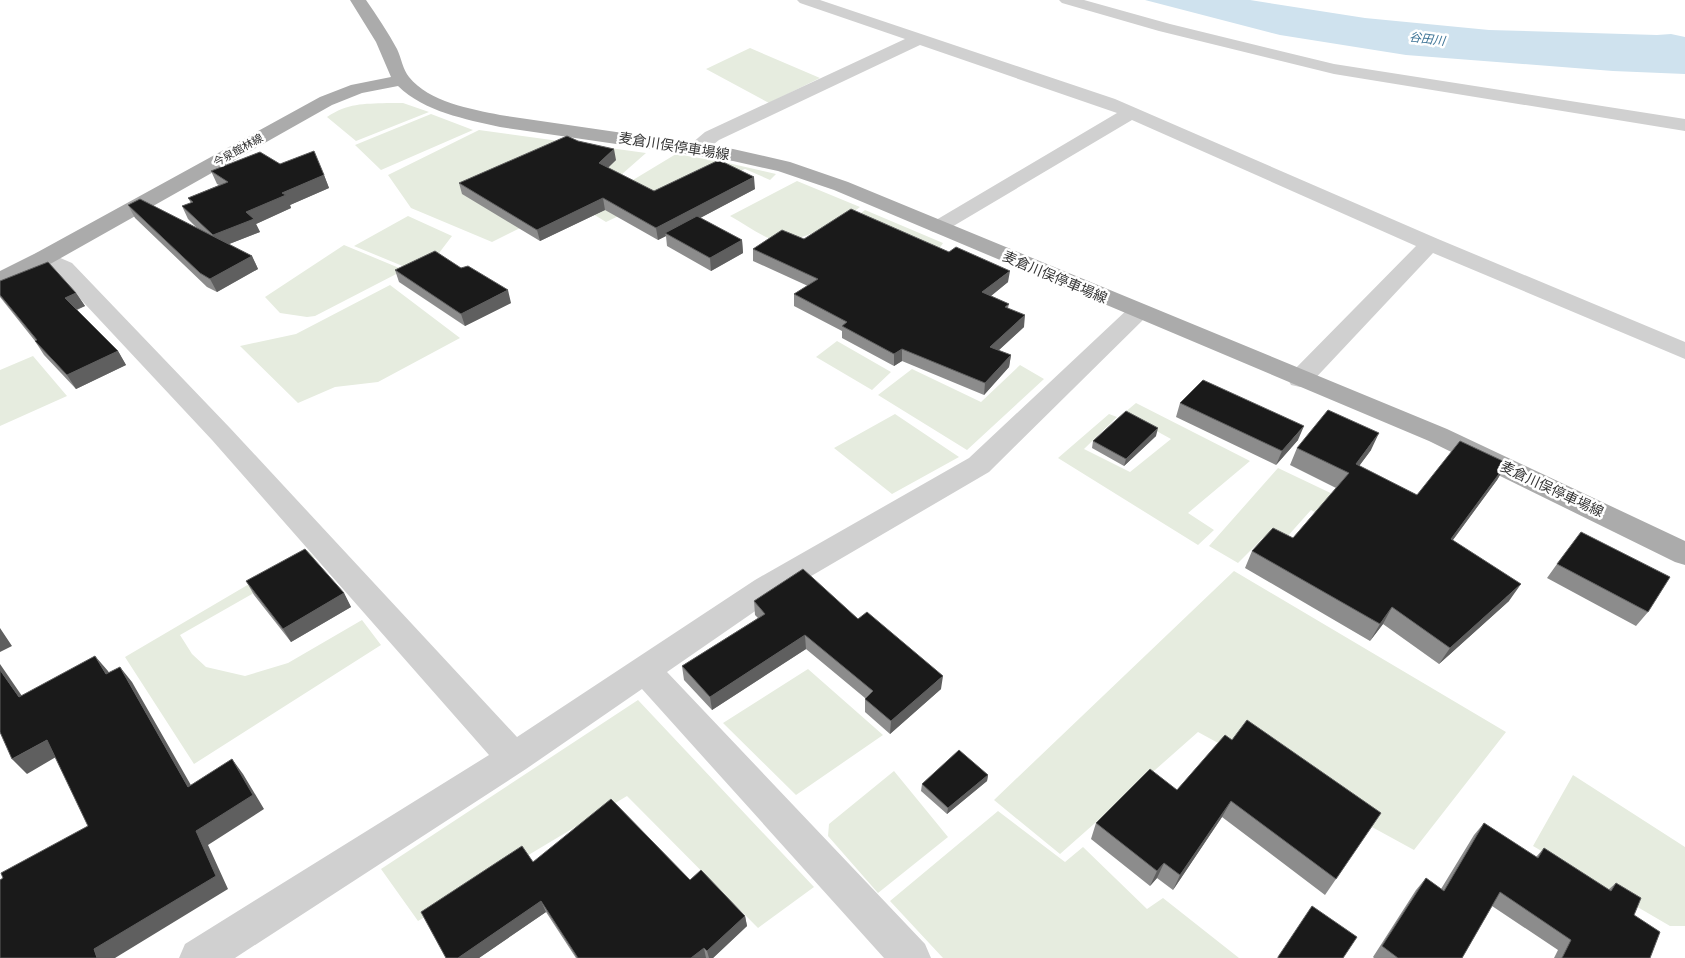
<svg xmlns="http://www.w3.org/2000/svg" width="1685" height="958" viewBox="0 0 1685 958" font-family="'Work Sans','Noto Sans JP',sans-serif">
<rect width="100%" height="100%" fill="#fff"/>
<path fill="#e6ecdf" d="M 750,48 L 820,78 L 769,103 L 706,69 Z
M 387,103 L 403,103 L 429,112 L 356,141 L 327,117 C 348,103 363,104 387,103 Z
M 431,114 L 473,130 L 381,170 L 355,145 Z
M 479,130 L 646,153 L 613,182 L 492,242 L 411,208 L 388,175 Z
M 676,154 L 728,163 L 776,174 L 770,180 L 745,169 L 733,174 L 719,168 L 606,222 L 585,209 Z
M 797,181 L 860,207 C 841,221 795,247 771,239 C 757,234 743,223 730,216 Z
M 865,210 L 943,243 L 939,249 L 853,219 Z
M 408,216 L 452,236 L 436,257 L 405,267 L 354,246 Z
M 344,245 L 404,270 L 315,316 L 307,317 L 280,313 L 265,297 Z
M 390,285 L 460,338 L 378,382 L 335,387 L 298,403 L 240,346 L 296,334 Z
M 837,341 L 891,372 L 872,390 L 816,357 Z
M 33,356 L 67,396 L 0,426 L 0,370 Z
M 1020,365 L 1044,379 L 967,450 L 878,395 L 912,369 L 981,402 Z
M 1136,403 L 1250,461 L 1188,513 L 1214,530 L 1198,545 L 1058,458 L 1109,414 L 1117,417 L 1084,449 L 1130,472 L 1171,439 L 1124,413 Z
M 895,414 L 959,457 L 892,494 L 834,448 Z
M 1278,468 L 1360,507 L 1344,527 L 1311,510 L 1278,547 L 1263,538 L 1238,563 L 1209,546 Z
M 307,550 L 315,558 L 180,635 L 192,654 L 206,667 L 245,676 L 288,663 L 362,620 L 381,645 L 194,764 L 125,657 Z
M 1234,571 L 1506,732 L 1414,850 L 1198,732 L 1060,854 L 994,800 Z
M 808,669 L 883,735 L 796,795 L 723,723 Z
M 638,700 L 814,887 L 758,928 L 627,796 L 418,921 L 381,869 Z
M 894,771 L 948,837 L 878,893 L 828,836 L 829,824 Z
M 1573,775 L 1685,847 L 1685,926 L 1670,926 L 1533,846 Z
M 998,811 L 1065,862 L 1083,847 L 1147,909 L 1163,898 L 1239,958 L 943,958 L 890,901 Z"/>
<path fill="#cfe2ee" d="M 1145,0 L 1250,0 L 1365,18 L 1489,30 L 1657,35 L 1671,34 L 1685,37 L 1685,74 L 1613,71 L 1406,55 L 1280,35 Z"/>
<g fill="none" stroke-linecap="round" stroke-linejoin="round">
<path fill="#d0d0d0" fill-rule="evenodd" d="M 797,0 L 820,0 L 1115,99 L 1438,239 L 1685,342 L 1685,359 L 1433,253 L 1309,385 L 1300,387 L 1291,385 L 1288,379 L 1291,373 L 1416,246 L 1132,120 L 945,231 L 938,233 L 931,231 L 927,227 L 931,223 L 1117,113 L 920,45 L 719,140 C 709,148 701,156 688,153 L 685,149 L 705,132 L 905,39 L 800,3 Z
M 1059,0 L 1084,0 L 1170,24 L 1334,64 L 1685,119 L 1685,131 L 1334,74 L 1159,31 L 1062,3 Z
M 44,251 L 72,263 L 230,428 L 517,737 L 755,580 L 969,458 L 1130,307 L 1138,305 L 1146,307 L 1150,312 L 1146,317 L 989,472 L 777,596 L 667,672 L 925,944 L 931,958 L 884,958 L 642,689 L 526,769 L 235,958 L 179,958 L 185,944 L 489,755 L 212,440 L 56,273 L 36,263 L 33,258 L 36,253 Z"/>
<path fill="#ababab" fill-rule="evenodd" d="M 350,0 L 366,0 C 377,16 388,32 397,49 C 401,57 403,70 409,77 C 429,102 471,109 500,115 L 733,149 L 790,162 L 848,182 L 1447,429 L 1685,541 L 1685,565 L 1675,562 L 1429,441 L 834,190 L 778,171 L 733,161 L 500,127 C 465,119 425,112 398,86 L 362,93 L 332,105 L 52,263 L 8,285 L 0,287 L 0,271 L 36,253 L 320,97 L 351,85 L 391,77 L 376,42 Z"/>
</g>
<path fill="#8c8c8c" d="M 616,160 L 608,168 L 654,191 L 755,189 L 700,218 L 742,240 L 743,253 L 711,271 L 667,246 L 666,236 L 658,240 L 605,210 L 540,241 L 462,194 L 459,183 Z
M 280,164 L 324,175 L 329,188 L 290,205 L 291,208 L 256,224 L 260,232 L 229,244 L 252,256 L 258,269 L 217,292 L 207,287 L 135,218 L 128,205 L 198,229 L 188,219 L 182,206 L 191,203 L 188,198 L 219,185 L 217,184 L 211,171 Z
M 804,239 L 1008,282 L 991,296 L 1009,304 L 1008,308 L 1024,327 L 998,351 L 1011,355 L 1009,367 L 984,395 L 902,361 L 894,366 L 842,338 L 842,331 L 794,306 L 794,294 L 808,286 L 753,261 L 753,249 Z
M 395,270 L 511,303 L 465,326 L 399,282 Z
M 0,281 L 76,293 L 85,306 L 77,310 L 118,351 L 126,365 L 76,389 L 44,355 L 35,341 L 0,297 Z
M 1180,403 L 1298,440 L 1276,465 L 1176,417 Z
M 1156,436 L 1124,466 L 1092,448 L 1093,441 Z
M 1297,448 L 1371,450 L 1359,466 L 1417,495 L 1507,463 L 1497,480 L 1453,540 L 1509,601 L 1439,664 L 1383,624 L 1370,641 L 1245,568 L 1252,551 L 1293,538 L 1336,488 L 1290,465 Z
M 1557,564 L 1648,612 L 1636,626 L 1547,578 Z
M 246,581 L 344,593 L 351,607 L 291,642 L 254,595 Z
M 754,601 L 858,619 L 941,689 L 890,734 L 865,712 L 865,698 L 806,649 L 712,710 L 684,680 L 682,666 L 758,618 L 755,615 Z
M 1225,735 L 1336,879 L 1325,895 L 1222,817 L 1173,890 L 1157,878 L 1150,886 L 1091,839 L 1096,823 L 1177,790 Z
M 988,775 L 987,781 L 947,814 L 921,791 L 922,784 Z
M 1484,823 L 1536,857 L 1544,848 L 1608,890 L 1616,883 L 1634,915 L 1650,958 L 1554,958 L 1558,950 L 1492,906 L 1462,958 L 1374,958 L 1373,957 L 1416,890 L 1426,878 L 1441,889 L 1474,835 Z
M 533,862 L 690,880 L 745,916 L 747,926 L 713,958 L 576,958 L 546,912 L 479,958 L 446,958 Z"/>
<path fill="#5f5f5f" d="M 614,149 L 616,160 L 601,174 L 599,163 Z
M 324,175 L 329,188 L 290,205 L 291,208 L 256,224 L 260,232 L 219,248 L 213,235 L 246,212 L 282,193 Z
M 754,177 L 755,189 L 668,235 L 665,233 L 666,236 L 658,240 L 656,228 Z
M 603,198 L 605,210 L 540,241 L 537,230 Z
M 742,240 L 743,253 L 711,271 L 710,258 Z
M 252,256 L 258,269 L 217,292 L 210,279 Z
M 1010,271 L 1008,282 L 981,304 L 982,292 Z
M 508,290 L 511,303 L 465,326 L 461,314 Z
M 76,293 L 85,306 L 73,311 L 65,298 Z
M 1025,315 L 1024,327 L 989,359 L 990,347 Z
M 902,349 L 902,361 L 894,366 L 894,354 Z
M 118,351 L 126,365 L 76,389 L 67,375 Z
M 1011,355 L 1009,367 L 984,395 L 985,383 Z
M 1304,426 L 1298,440 L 1276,465 L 1282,451 Z
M 1158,428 L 1156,436 L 1124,466 L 1126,459 Z
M 1379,433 L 1371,450 L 1348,481 L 1356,464 Z
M 1507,463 L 1497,480 L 1441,556 L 1451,539 Z
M 1521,584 L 1509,601 L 1439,664 L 1450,648 Z
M 344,593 L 351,607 L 291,642 L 283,629 Z
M 1392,607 L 1383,624 L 1370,641 L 1380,624 Z
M 0,628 L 12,646 L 0,652 Z
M 805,635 L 806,649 L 712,710 L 710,697 Z
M 95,656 L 108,671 L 118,689 L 106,674 Z
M 0,664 L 33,712 L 19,697 L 0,670 Z
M 120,667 L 132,682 L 200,801 L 188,787 Z
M 943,676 L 941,689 L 890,734 L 891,721 Z
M 47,740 L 61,754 L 27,774 L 12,759 Z
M 232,759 L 243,774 L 264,809 L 208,845 L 228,889 L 115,958 L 97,958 L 94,949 L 196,831 Z
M 988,775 L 987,781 L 947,814 L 948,808 Z
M 1231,801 L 1222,817 L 1173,890 L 1180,875 Z
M 1164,863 L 1157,878 L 1150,886 L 1157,871 Z
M 541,901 L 546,912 L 479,958 L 458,958 Z
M 745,916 L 747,926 L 713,958 L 709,958 L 707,951 Z
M 704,948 L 706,958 L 691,958 Z"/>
<path fill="#1a1a1a" stroke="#5f5f5f" d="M 567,136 L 578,141 L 614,149 L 599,163 L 654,191 L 719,160 L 754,177 L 656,228 L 603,198 L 537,230 L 459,183 Z
M 314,151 L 324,175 L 282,193 L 286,195 L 246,212 L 254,219 L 213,235 L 182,206 L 193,202 L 188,198 L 228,182 L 211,171 L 260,152 L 280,164 Z
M 140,199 L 252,256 L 210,279 L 200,273 L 128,205 Z
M 851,209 L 949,252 L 956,247 L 1010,271 L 982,292 L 1009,304 L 1005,307 L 1025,315 L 990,347 L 1011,355 L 985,383 L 902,349 L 894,354 L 842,326 L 847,322 L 794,294 L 818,279 L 753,249 L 782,230 L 804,239 Z
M 697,216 L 742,240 L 710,258 L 665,233 Z
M 435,251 L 461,268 L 468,266 L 508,290 L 461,314 L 395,270 Z
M 48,262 L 76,293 L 65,298 L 118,351 L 67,375 L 35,341 L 37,340 L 0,295 L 0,281 Z
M 1203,380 L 1304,426 L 1282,451 L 1180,403 Z
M 1328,410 L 1379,433 L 1356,464 L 1417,495 L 1460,441 L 1507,463 L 1451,539 L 1521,584 L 1450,648 L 1392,607 L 1380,624 L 1252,551 L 1273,528 L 1293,538 L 1349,473 L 1297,448 Z
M 1126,411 L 1158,428 L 1126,459 L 1093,441 Z
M 1581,532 L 1670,577 L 1648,612 L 1557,564 Z
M 305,549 L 344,593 L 283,629 L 246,581 Z
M 803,569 L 858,619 L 867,612 L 943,676 L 891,721 L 865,699 L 873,691 L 805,635 L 710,697 L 682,666 L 765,614 L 754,601 Z
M 95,656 L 106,674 L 120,667 L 188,787 L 232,759 L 253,795 L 196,831 L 216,876 L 94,949 L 97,958 L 0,958 L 0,880 L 3,878 L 1,873 L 88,826 L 47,740 L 12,759 L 0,732 L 0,670 L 19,697 Z
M 1247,720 L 1381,813 L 1336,879 L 1231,801 L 1180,875 L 1164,863 L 1157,871 L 1096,823 L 1150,769 L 1177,790 L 1225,735 L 1232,740 Z
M 959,750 L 988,775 L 948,808 L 922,784 Z
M 611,799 L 690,880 L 701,870 L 745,916 L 707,951 L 704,948 L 691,958 L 578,958 L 541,901 L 458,958 L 446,958 L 421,912 L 522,846 L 533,862 Z
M 1484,823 L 1538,858 L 1544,848 L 1611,891 L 1616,883 L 1641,898 L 1634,915 L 1660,932 L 1650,958 L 1562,958 L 1571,940 L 1500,892 L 1462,958 L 1398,958 L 1382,946 L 1426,878 L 1444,891 Z
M 1312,906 L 1357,937 L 1343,958 L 1278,958 L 1278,957 Z"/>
<g text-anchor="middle" stroke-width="5" stroke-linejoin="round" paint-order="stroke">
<g font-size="11" fill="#333" stroke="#fff">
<text transform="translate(238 150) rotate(-29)" y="4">今泉館林線</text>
</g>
<g font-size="12" font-style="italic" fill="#3f7597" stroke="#fff">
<text transform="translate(1427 39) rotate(7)" y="4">谷田川</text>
</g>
<g font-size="14" fill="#333" stroke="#fff">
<text transform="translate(674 146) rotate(9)" y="5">麦倉川俣停車場線</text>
<text transform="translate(1055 277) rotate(23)" y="5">麦倉川俣停車場線</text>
<text transform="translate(1552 489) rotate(25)" y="5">麦倉川俣停車場線</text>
</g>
</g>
</svg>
